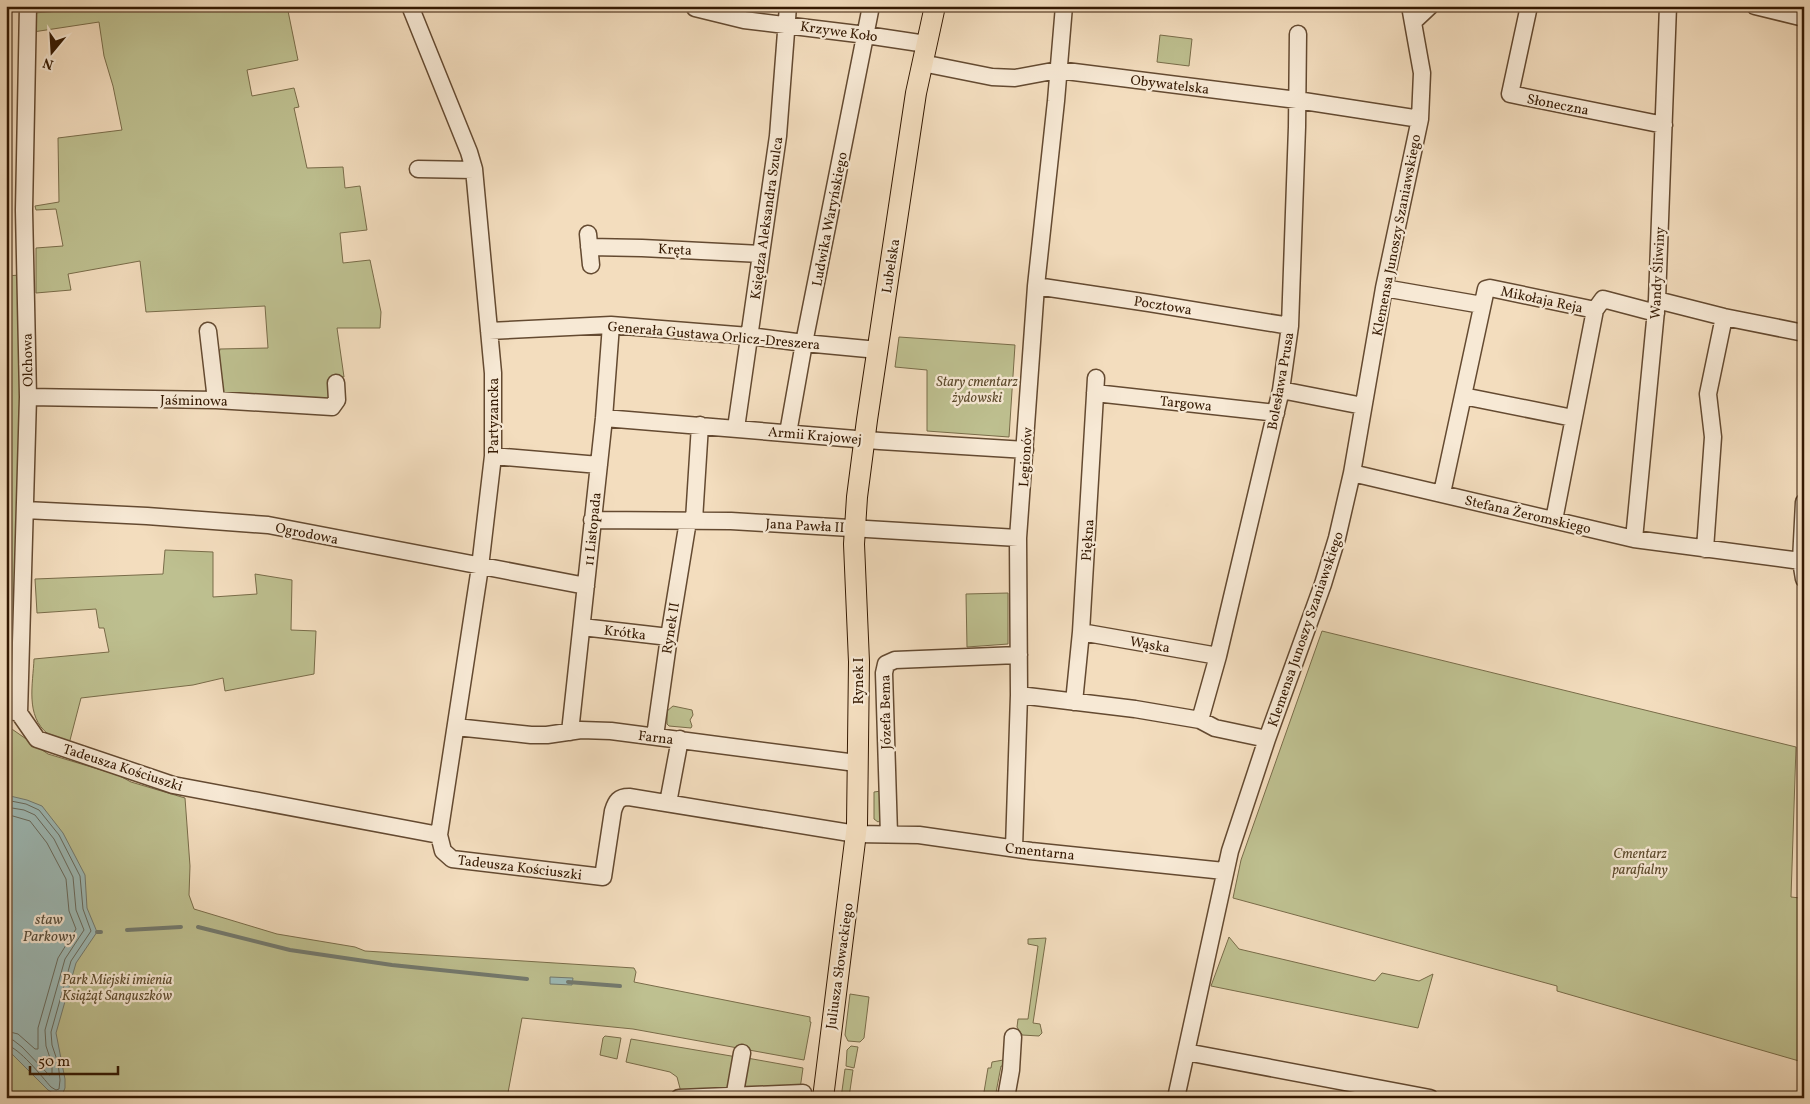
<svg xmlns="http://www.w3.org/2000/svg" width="1810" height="1104" viewBox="0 0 1810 1104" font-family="Vollkorn,serif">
<rect width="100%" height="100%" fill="#f3ddbe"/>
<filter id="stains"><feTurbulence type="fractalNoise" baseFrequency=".004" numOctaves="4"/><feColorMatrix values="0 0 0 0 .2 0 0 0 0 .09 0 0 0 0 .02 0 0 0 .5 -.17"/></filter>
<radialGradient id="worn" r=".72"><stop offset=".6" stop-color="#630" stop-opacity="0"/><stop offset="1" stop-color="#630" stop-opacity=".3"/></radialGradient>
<path fill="#bec090" stroke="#796c49" d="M 124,6 L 287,6 L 298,60 L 247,70 L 252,96 L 294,88 L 299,107 L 294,108 L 307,168 L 343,167 L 345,188 L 360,186 L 367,230 L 340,233 L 343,263 L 370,260 L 381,312 L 380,328 L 337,328 L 344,377 L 331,377 L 332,389 L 329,398 L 319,402 L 223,395 L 218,358 L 220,349 L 268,348 L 265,306 L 146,312 L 140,261 L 68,274 L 71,290 L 36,293 L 36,248 L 63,246 L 56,209 L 36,210 L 35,206 L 59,202 L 58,138 L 122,130 L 113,86 L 104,56 L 99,22 L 33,32 L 34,13 Z
M 1160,35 L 1192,39 L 1189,66 L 1157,62 Z
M 20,275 L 20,379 L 14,683 L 6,683 L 6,276 Z
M 899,337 L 1015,345 L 1009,437 L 927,431 L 927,370 L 895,367 Z
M 165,550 L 213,552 L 213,597 L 257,594 L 255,574 L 292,580 L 291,630 L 316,631 L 314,674 L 225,691 L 223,678 L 193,685 L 81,698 L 69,744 C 62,741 54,738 48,734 C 25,716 33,684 34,659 L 109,652 L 104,628 L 99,628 L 96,609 L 37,613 L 35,579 L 163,574 Z
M 1008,593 L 1008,644 L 967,647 L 966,594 Z
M 1322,631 L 1796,747 L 1791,897 L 1800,898 L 1799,983 L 1803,984 L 1799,1061 L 1557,991 L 1557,986 L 1233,898 L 1241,860 Z
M 673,706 L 692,710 L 693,715 L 690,720 L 692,726 L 691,728 L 669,726 L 667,724 L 667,711 Z
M 6,725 L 48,754 L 118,775 L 131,782 L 185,798 L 190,866 L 189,895 L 194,909 L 277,934 L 355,947 L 365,951 L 634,968 L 636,972 L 634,982 L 810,1017 L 810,1022 L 811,1022 L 804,1060 L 633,1029 L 522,1018 L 507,1098 L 6,1098 Z
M 881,791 L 881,820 L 878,822 L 874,819 L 874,792 Z
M 1229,937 L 1239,949 L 1375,981 L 1382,973 L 1419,981 L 1433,974 L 1418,1028 L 1211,986 Z
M 1046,938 L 1033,1023 L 1040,1024 L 1042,1033 L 1039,1036 L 1022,1035 L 1017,1027 L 1018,1019 L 1028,1019 L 1038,946 L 1028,944 L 1028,939 Z
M 850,994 L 869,997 L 864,1038 L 860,1042 L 848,1041 L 845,1035 Z
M 605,1036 L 621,1038 L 617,1059 L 600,1055 L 603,1038 Z
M 631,1039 L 737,1057 L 730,1091 L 681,1092 L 677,1077 L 670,1072 L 626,1062 Z
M 851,1046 L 858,1047 L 854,1068 L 846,1066 L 847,1050 Z
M 747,1058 L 803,1068 L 800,1089 L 740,1090 Z
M 1009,1059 L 1008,1067 L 1001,1066 L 995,1098 L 983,1098 L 988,1068 L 991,1068 L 992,1062 Z
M 845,1069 L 853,1070 L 849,1097 L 841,1098 Z"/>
<path fill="#9dbbb8" stroke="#737a6f" d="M 6,795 L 27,800 L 42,806 L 63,833 L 85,875 L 87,908 L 97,932 L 76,963 L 56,1033 L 65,1079 L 65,1088 L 62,1095 L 56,1095 L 48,1090 L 6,1048 Z
M 550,977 L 573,978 L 572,985 L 550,984 Z"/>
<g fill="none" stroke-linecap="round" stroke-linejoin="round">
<path stroke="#686a5d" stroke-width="1" d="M 6,800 L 26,804 L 39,810 L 59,835 L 80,876 L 83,909 L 91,931 L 71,961 L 51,1032 L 52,1045 L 58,1063 L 60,1080 L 59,1089 L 56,1090 L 51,1087 C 42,1077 19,1047 6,1045
M 6,807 L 24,810 L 35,815 L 54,839 L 73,877 L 76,910 L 84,930 L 65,959 L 45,1030 L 46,1046 L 52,1064 L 52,1074 L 49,1075 L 22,1047 L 13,1040 L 6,1039
M 6,814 L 30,821 L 47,843 L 66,879 L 69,911 L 76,929 L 58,958 L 38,1028 L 38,1049 L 35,1049 L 18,1034 L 6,1031"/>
<path stroke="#737a6f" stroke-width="4" d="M 6,685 L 16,686
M 198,927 L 290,950 L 392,965 L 527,979
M 127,930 L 181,927
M 97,932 L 101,932
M 568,982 L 620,986"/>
<defs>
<path id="minor" d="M 410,6 L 469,152 L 474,169 L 493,373 L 493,456 L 480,567 L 439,835 L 443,851 L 452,859 L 603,877 L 613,811 C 616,801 619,797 629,797 L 856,834 L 919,835 L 1031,851 L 1224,871
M 694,6 L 695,8 L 744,20 L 866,35 L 926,44
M 1529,6 L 1510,94 L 1664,125
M 1755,6 L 1804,18
M 1413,22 L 1430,6
M 922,63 L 992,77 L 1015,78 L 1058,70 L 1297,100 L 1420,119
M 418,169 L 474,170
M 588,234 L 591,265
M 589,247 L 642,248 L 761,254
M 1036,286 L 1149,303 L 1290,326
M 1384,288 L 1482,305
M 1657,300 L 1724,317 L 1804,333
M 208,331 L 216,400
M 489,331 L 611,325 L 749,336 L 804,343 L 878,350
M 1281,390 L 1363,406
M 1095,393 L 1276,413
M 1463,396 L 1573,418
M 28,397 L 216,400 L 332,407 L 337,400 L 336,383
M 604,418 L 880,441 L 1025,450
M 736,428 L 778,136 L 788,6
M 788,433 L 804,343 L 871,6
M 493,456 L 599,465
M 1352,473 L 1634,539 L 1801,561
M 1442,493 L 1486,289 L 1490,288 L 1595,310
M 1804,502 L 1801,561 L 1804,579
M 25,510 L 147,516 L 268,525 L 586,586
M 592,520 L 731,521 L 1018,538
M 694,520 L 700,425
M 1554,520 L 1595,310 L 1603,299 L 1656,313
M 1634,539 L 1657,300 L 1668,6
M 1705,549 L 1713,437 L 1708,394 L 1724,317
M 582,627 L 669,637
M 1081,632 L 1218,656
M 1019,695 L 1135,709 L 1200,720 L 1215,728 L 1267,739
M 1074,702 L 1081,632 L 1096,378
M 6,710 L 19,713 L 37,739 L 173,785 L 439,835
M 19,713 L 28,397 L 24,210 L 28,6
M 1200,720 L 1218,656 L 1281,390 L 1290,326 L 1297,127 L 1298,34
M 456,727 L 531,735 L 547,735 L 581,730 L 611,731 L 856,763
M 570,732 L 604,418 L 611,325
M 655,736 L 669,637 L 688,521
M 668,803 L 680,739
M 889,834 L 884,673 L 886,664 L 895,660 L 1019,655
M 1014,848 L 1019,695 L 1018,538 L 1036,286 L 1056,101 L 1064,6
M 1186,1052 L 1430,1098
M 679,1098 L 803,1093
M 734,1098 L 742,1053
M 1006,1098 L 1011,1070 L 1013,1037
M 1176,1098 L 1230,851 L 1267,739 L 1323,584 L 1337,538 L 1352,473 L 1384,288 L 1420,119 L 1422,73 L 1410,6"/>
<path id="major" d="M 823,1098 L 857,825 L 859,662 L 854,544 L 857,497 L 867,420 L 916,93 L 935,6"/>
</defs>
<use href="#minor" stroke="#644a31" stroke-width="19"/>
<use href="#major" stroke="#341902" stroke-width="22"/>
<use href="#minor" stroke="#f7e9d5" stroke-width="16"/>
<use href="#major" stroke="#f3ddbe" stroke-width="20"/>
</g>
<g text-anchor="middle" stroke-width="4.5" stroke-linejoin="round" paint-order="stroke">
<g font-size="14" fill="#341902" stroke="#f7e9d5">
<text transform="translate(839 31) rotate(8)" y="5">Krzywe Koło</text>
<text transform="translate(1170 84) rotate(7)" y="5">Obywatelska</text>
<text transform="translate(1558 104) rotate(11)" y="5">Słoneczna</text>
<text transform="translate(766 218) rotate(-82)" y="5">Księdza Aleksandra Szulca</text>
<text transform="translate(829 219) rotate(-79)" y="5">Ludwika Waryńskiego</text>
<text transform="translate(1396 235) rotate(-79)" y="5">Klemensa Junoszy Szaniawskiego</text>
<text transform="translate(675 249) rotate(3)" y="5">Kręta</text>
<text transform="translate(890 266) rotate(-81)" y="5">Lubelska</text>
<text transform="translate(1657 273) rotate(-87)" y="5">Wandy Śliwiny</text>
<text transform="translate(1542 299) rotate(12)" y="5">Mikołaja Reja</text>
<text transform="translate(1163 305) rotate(9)" y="5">Pocztowa</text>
<text transform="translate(714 335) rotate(5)" y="5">Generała Gustawa Orlicz-Dreszera</text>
<text transform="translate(27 360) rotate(-91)" y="5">Olchowa</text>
<text transform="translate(1280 381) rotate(-80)" y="5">Bolesława Prusa</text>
<text transform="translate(194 400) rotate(1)" y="5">Jaśminowa</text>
<text transform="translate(1186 403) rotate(6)" y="5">Targowa</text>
<text transform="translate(493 416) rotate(-90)" y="5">Partyzancka</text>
<text transform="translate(815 435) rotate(5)" y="5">Armii Krajowej</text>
<text transform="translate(1025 457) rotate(-86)" y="5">Legionów</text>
<text transform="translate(1528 514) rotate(13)" y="5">Stefana Żeromskiego</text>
<text transform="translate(805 525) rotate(3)" y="5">Jana Pawła II</text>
<text transform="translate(592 529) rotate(-84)" y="5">11 Listopada</text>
<text transform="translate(307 533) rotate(11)" y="5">Ogrodowa</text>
<text transform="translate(1087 540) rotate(-86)" y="5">Piękna</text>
<text transform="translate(670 628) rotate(-81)" y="5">Rynek II</text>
<text transform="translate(1305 629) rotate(-71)" y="5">Klemensa Junoszy Szaniawskiego</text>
<text transform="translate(625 632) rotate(7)" y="5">Krótka</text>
<text transform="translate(1150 644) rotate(10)" y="5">Wąska</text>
<text transform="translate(858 681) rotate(-90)" y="5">Rynek I</text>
<text transform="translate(885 712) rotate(-91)" y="5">Józefa Bema</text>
<text transform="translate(656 737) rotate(7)" y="5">Farna</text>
<text transform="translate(123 767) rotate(18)" y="5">Tadeusza Kościuszki</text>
<text transform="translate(1040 851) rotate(6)" y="5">Cmentarna</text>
<text transform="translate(520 867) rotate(7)" y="5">Tadeusza Kościuszki</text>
<text transform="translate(839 966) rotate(-82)" y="5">Juliusza Słowackiego</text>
</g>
<g font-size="14" font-style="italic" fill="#5d4b2d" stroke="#f7e9d5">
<text x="977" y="386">Stary cmentarz<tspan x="977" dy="16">żydowski</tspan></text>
<text x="1640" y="858">Cmentarz<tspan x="1640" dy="16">parafialny</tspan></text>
<text x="117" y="984">Park Miejski imienia<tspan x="117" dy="16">Książąt Sanguszków</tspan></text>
</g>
<g font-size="15" font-style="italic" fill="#544a39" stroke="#f7e9d5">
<text x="49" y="924">staw<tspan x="49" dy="17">Parkowy</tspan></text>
</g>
</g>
<rect width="1810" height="1104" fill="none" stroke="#f3ddbe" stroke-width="25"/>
<rect x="8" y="8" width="1795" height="1089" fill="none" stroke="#341902" stroke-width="2.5"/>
<rect x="12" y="12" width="1785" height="1079" fill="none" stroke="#341902"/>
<g transform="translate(52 52) rotate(198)" stroke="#f7e9d5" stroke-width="4" paint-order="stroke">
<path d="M0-4L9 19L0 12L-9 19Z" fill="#341902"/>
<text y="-8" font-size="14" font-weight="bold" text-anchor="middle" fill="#341902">N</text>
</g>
<path d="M30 1066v8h88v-8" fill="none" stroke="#341902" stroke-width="2.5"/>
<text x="38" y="1066" font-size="15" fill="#341902" stroke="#f7e9d5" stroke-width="4" paint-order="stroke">50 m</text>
<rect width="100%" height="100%" filter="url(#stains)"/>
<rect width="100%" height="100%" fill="url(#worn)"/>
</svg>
